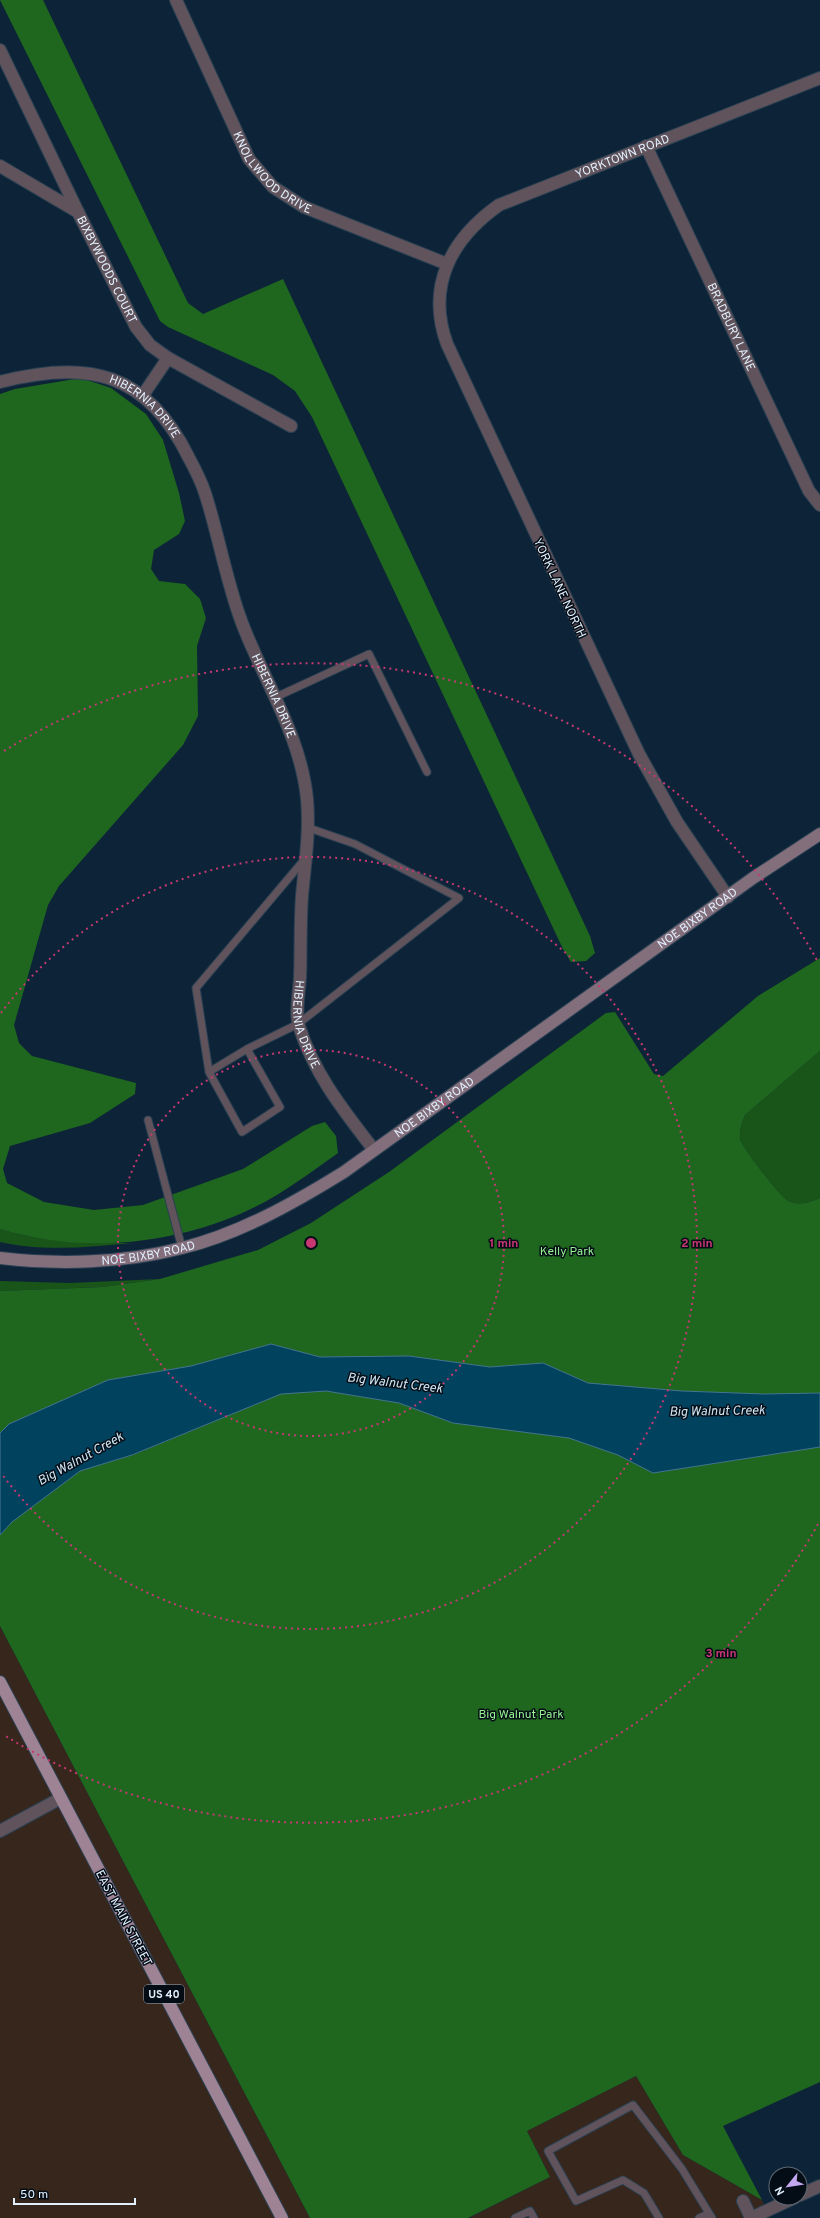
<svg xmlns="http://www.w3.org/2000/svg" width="820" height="2218" viewBox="0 0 820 2218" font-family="Overpass,sans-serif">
<rect width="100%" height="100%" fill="#0d2438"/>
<path fill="#36261b" d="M 0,1626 L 310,2218 L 0,2218 Z
M 636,2076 L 683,2155 L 762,2200 L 770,2218 L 469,2218 L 550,2177 L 527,2131 Z"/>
<path fill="#195519" d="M 820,1051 L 820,1198 C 810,1202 798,1207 787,1200 C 779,1195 742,1147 740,1139 C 739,1130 742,1123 745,1115 Z
M 0,1229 C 44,1243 87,1243 133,1243 C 88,1247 45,1252 0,1242 Z
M 160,1279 L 102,1287 L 0,1291 L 0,1281 L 69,1283 Z"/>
<path fill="#1f661f" d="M 0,0 L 43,0 L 188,303 L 203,314 L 283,279 L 590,936 L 595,953 L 586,961 L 571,962 L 563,949 L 312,417 L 295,391 L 273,375 L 168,327 L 160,321 Z
M 81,378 L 111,388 L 146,414 L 163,440 L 179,493 L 185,521 L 179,534 L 154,550 L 151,569 L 159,581 L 185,584 L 200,599 L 206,618 L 197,646 L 198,716 L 183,745 L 59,886 L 48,905 L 14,1025 L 19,1043 L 32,1056 L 136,1083 L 135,1094 L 90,1123 L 10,1146 L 3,1169 L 7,1183 L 44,1202 L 94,1210 L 143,1205 L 243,1169 L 312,1126 L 325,1122 L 336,1136 L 338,1153 C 307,1175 276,1199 240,1214 C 165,1246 78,1253 0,1229 L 0,394 L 15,389 Z
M 820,958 L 820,1051 L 745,1115 C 742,1123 739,1130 740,1139 C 742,1147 779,1195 787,1200 C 798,1207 810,1202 820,1198 L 820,1393 L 764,1394 L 682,1391 L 587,1383 L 543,1363 L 490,1367 L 409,1356 L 320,1357 L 271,1344 L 191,1366 L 108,1380 L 9,1424 L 0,1433 L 0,1291 L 102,1287 L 160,1279 L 258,1250 L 311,1223 L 389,1172 L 606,1013 L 615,1012 L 654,1074 L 663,1076 L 758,996 Z
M 326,1391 L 399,1403 L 453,1423 L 569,1438 L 618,1455 L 653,1473 L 820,1447 L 820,2082 L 723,2126 L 762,2200 L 683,2155 L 636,2076 L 527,2131 L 550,2177 L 468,2218 L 310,2218 L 0,1626 L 0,1535 L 12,1522 L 80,1471 L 133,1455 L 281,1394 Z"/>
<path fill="#01425e" stroke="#44768e" d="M 271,1344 L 320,1357 L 409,1356 L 490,1367 L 543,1363 L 588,1383 L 682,1391 L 764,1394 L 820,1393 L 820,1447 L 653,1473 L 618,1455 L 569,1438 L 453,1423 L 399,1403 L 326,1391 L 281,1394 L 132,1455 L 80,1471 L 12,1522 L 0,1535 L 0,1433 L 9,1424 L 108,1380 L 191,1366 Z"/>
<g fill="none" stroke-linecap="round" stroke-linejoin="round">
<defs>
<path id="lane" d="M 276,697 L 369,654 L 427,772
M 304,860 L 196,988 L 209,1072 L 242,1132 L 280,1107 L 247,1049 L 298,1024 L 459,898 L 355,844 L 309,828
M 209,1072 L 247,1049
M 148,1120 L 182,1248
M 515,2218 L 530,2211 L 534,2218
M 659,2218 L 644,2193 L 623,2180 L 576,2201 L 548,2151 L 633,2105 L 682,2169 L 712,2218
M 699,2218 L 708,2214"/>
<g id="street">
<path id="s1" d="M 176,0 L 249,159 L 273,187 L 304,207 L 447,264"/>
<path d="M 0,50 L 78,212"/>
<path id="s2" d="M 646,146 L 809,491 L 820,505"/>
<path id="s3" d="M 0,166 L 78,212 L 136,327 L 150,345 L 168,358 L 143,395"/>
<path d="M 168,358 L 291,426"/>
<path id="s4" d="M 0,382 C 88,359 147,372 189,458 C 195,469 201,481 205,493 C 219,536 226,581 242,623 C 264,681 301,736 307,799 C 310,832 305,863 302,896 C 300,923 301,951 300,978 C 299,993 295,1013 299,1026 C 314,1074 344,1111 374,1150"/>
<path id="s5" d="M 728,897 L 677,822 L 639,754 L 447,344 C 426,286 451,239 499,205 L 820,78"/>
<path d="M 0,1831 L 61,1798"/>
<path d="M 800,2195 L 820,2186"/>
<path d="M 743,2201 L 751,2218"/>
<path d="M 751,2218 L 794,2198"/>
</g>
<g id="secondary">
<path id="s6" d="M 0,1258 C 59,1265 124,1263 182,1248 C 239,1234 294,1203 344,1172 L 753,878 L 820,834"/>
</g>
<path id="primary" d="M 0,1682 L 282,2218"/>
</defs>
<use href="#lane" stroke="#2b4154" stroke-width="9"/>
<use href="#street" stroke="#2b4154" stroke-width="14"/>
<use href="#secondary" stroke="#2b4154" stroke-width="14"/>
<use href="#primary" stroke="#2b4154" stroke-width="14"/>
<use href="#lane" stroke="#61535b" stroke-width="7"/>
<use href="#street" stroke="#61535b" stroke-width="12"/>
<use href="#secondary" stroke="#836e7c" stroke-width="12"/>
<use href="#primary" stroke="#9e8394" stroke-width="12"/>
</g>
<g fill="none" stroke="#c73873" stroke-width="2" stroke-dasharray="2 4">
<circle cx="311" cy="1243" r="193"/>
<path d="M1 1013A386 386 0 1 1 1 1473"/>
<path d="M818 1524A580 580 0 0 1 4 1735M4 751A580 580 0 0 1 818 962"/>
</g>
<g text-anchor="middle" stroke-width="3" stroke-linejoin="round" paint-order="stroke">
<rect fill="#040d16" stroke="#9facb8" stroke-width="1" x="144" y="1985" width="40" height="18" rx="3"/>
<g font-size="11" font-weight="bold" fill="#e2f0fe">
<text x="164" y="1998">US 40</text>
</g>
<g font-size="12" fill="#e2f0fe" stroke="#040d16">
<text dy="4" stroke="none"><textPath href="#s5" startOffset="915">YORKTOWN ROAD</textPath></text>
<text dy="4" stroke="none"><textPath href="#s1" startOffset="201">KNOLLWOOD DRIVE</textPath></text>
<text dy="4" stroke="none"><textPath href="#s3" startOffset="155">BIXBYWOODS COURT</textPath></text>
<text dy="4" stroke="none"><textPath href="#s2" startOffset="200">BRADBURY LANE</textPath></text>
<text dy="4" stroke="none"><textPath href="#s4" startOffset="157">HIBERNIA DRIVE</textPath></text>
<text transform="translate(560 588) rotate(65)" y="4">YORK LANE NORTH</text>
<text dy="4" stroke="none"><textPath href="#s4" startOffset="480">HIBERNIA DRIVE</textPath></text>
<text dy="4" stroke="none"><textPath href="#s6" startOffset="798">NOE BIXBY ROAD</textPath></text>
<text dy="4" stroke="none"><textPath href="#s4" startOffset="816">HIBERNIA DRIVE</textPath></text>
<text dy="4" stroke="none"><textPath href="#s6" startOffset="474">NOE BIXBY ROAD</textPath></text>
<text dy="4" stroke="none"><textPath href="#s6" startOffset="149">NOE BIXBY ROAD</textPath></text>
<text transform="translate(124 1918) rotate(62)" y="4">EAST MAIN STREET</text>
</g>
<g font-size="12" fill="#97f393" stroke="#040d16">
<text x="567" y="1255">Kelly Park</text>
<text x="521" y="1718">Big Walnut Park</text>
</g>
<g font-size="13" font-style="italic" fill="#d0e7f5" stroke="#040d16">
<text transform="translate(395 1382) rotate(7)" y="5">Big Walnut Creek</text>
<text transform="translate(717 1410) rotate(-1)" y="5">Big Walnut Creek</text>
<text transform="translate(80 1458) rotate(-29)" y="5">Big Walnut Creek</text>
</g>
</g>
<circle cx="311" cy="1243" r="6" fill="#c73873" stroke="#040d16" stroke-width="2"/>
<g font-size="12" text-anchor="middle" font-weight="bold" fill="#c73873" stroke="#040d16" stroke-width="3" stroke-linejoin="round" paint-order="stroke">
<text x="504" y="1247">1 min</text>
<text x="697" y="1247">2 min</text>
<text x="721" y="1657">3 min</text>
</g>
<g transform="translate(788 2186) rotate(240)"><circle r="19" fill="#040d16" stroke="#5d6873"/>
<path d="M0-3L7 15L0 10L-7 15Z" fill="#c4a7f1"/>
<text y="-6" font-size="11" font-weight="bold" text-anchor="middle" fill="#e2f0fe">N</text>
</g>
<path d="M14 2198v6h121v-6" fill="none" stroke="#e2f0fe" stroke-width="2"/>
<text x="20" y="2198" font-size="12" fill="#e2f0fe" stroke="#040d16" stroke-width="3" paint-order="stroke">50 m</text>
</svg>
